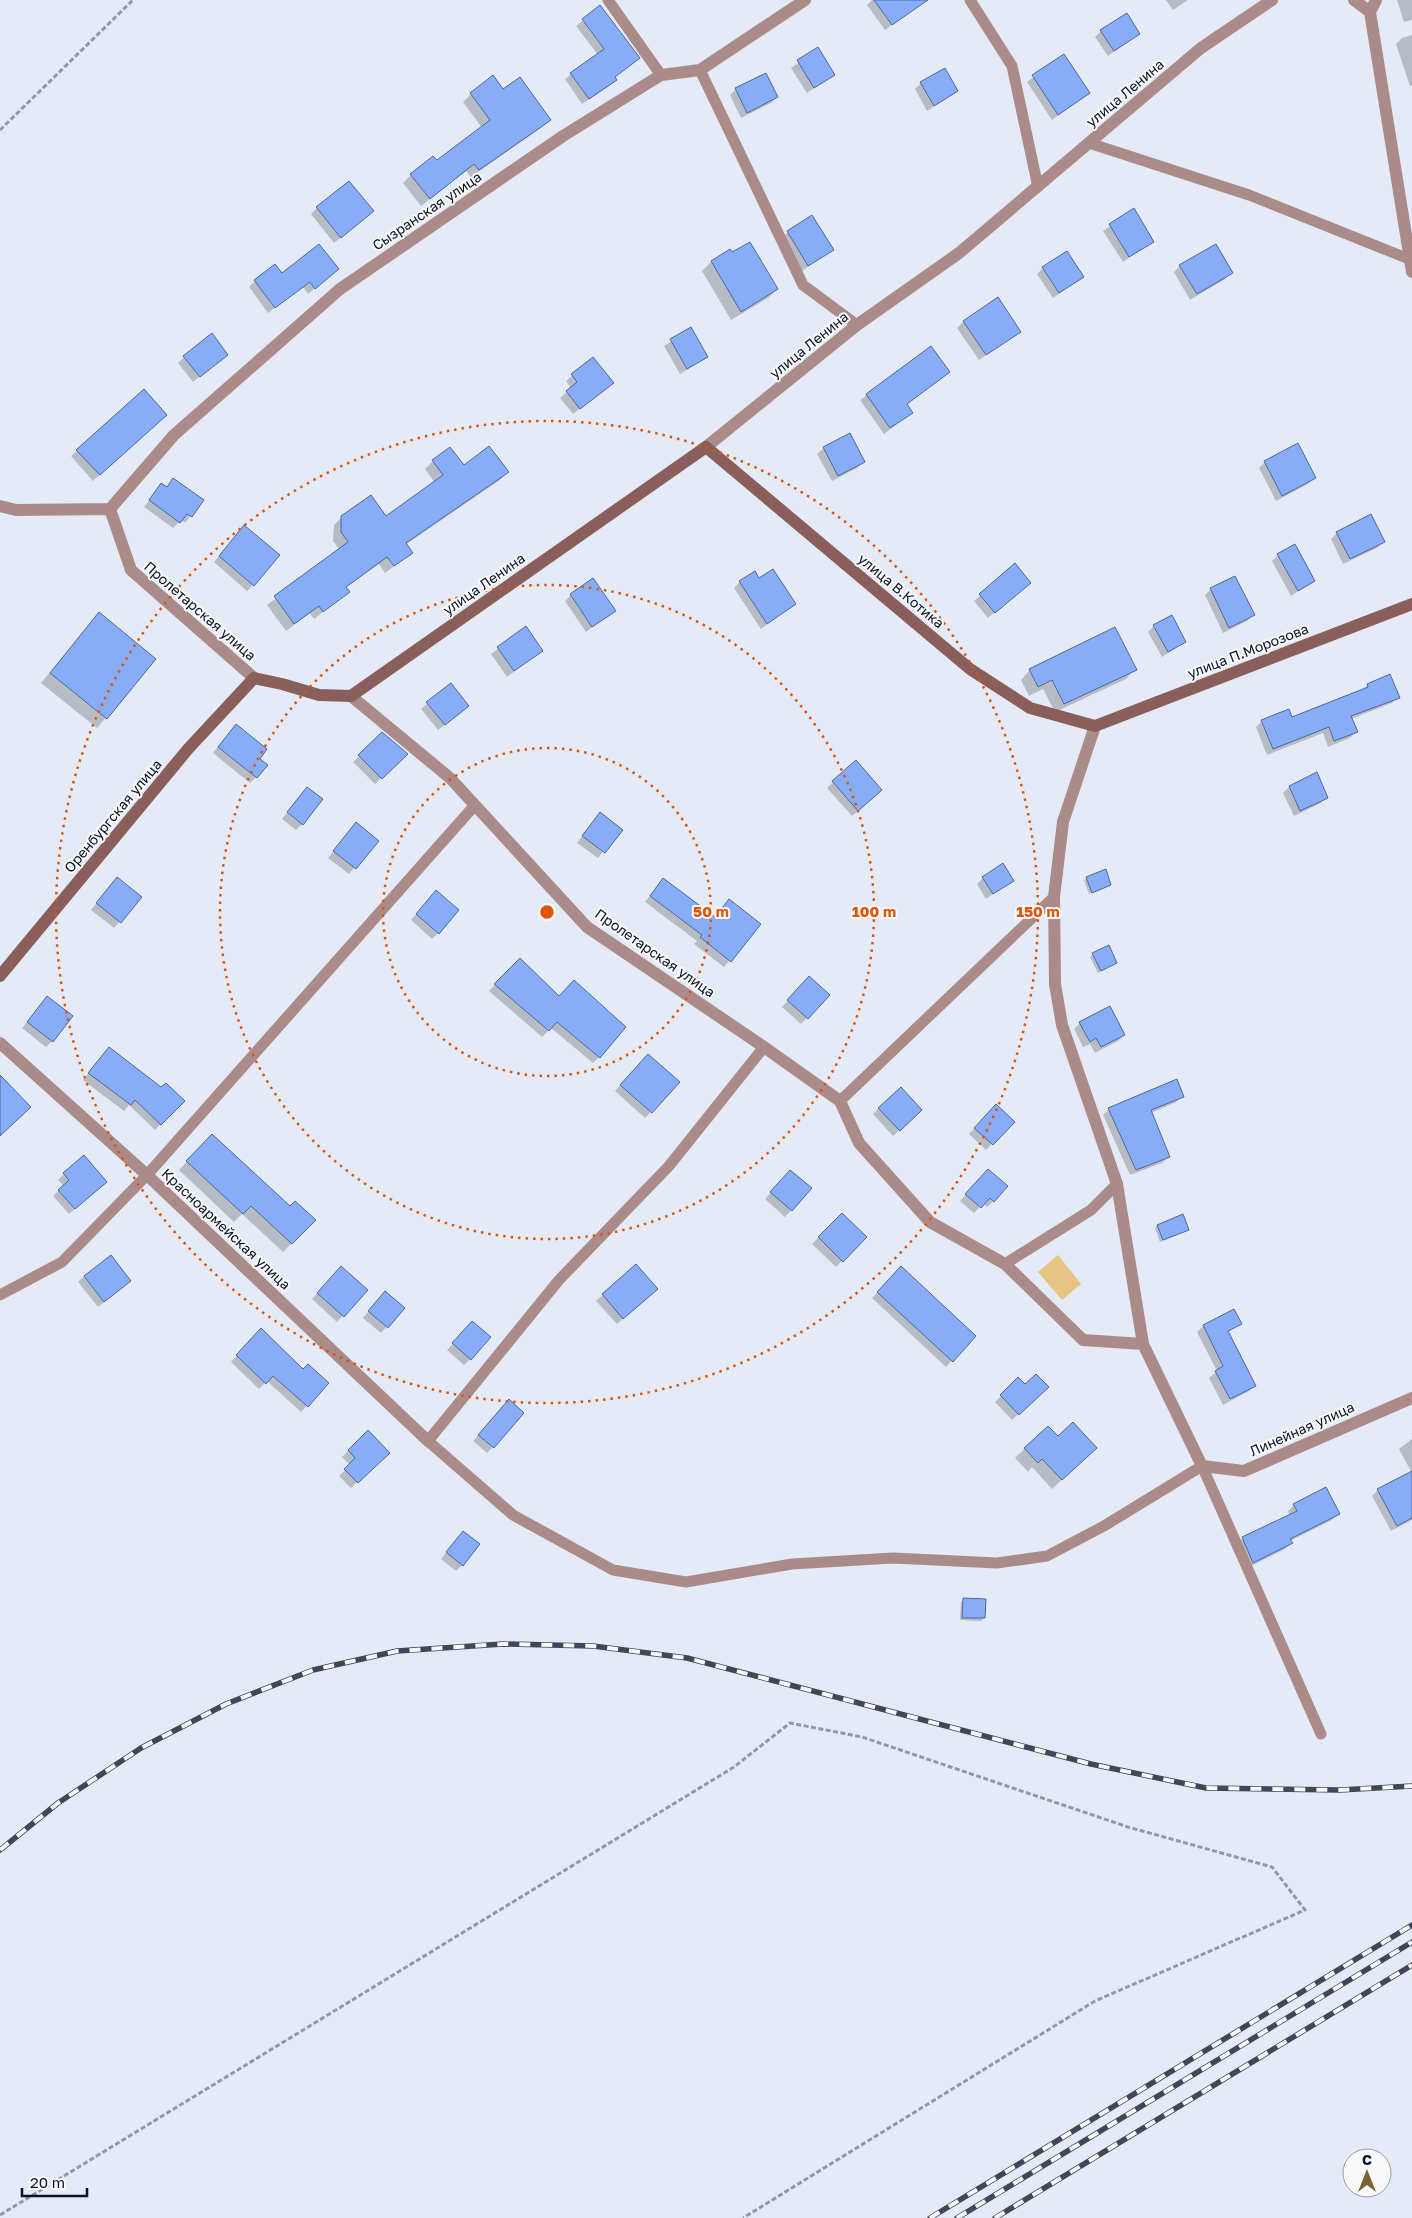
<svg xmlns="http://www.w3.org/2000/svg" width="1412" height="2218" viewBox="0 0 1412 2218" font-family="'Golos Text',sans-serif">
<rect width="100%" height="100%" fill="#e5ebf6"/>
<path fill="#e6c484" d="M 1058,1255 L 1081,1284 L 1062,1300 L 1038,1272 Z"/>
<path fill="#0003" d="M 872,0 L 923,0 L 924,1 L 885,30 L 867,5 Z
M 1166,0 L 1188,0 L 1173,10 Z
M 1397,0 L 1412,0 L 1412,20 L 1404,22 Z
M 600,7 L 638,58 L 614,78 L 615,80 L 609,86 L 582,104 L 565,79 L 598,55 L 576,26 Z
M 1101,31 L 1139,34 L 1108,56 L 1095,37 Z
M 1412,35 L 1412,85 L 1410,86 L 1396,44 L 1402,38 Z
M 818,49 L 833,75 L 807,93 L 791,68 Z
M 1063,56 L 1089,93 L 1052,120 L 1027,82 Z
M 921,83 L 957,91 L 927,111 L 915,89 Z
M 736,89 L 777,97 L 771,103 L 741,118 L 730,95 Z
M 503,91 L 550,120 L 541,128 L 471,177 L 466,171 L 421,206 L 403,183 L 411,175 L 437,162 L 482,128 L 463,102 L 471,94 Z
M 317,208 L 366,217 L 334,243 L 311,214 Z
M 1134,210 L 1153,241 L 1123,262 L 1103,231 Z
M 788,232 L 832,250 L 802,271 L 782,238 Z
M 729,251 L 777,289 L 768,298 L 731,320 L 702,271 L 711,262 Z
M 1180,266 L 1231,273 L 1225,279 L 1190,300 L 1174,272 Z
M 1043,268 L 1082,277 L 1053,298 L 1037,274 Z
M 281,275 L 331,275 L 308,294 L 303,287 L 268,313 L 249,287 L 255,281 Z
M 963,322 L 1019,332 L 979,360 L 957,328 Z
M 690,329 L 706,357 L 680,374 L 664,346 Z
M 931,348 L 949,372 L 906,405 L 911,413 L 884,434 L 860,400 Z
M 184,357 L 221,360 L 193,382 L 178,363 Z
M 593,358 L 606,388 L 573,414 L 560,398 L 571,388 L 566,381 Z
M 159,421 L 93,481 L 71,456 L 77,451 Z
M 849,435 L 863,462 L 857,468 L 832,481 L 817,454 L 824,448 Z
M 433,461 L 464,467 L 508,472 L 500,480 L 405,545 L 411,553 L 403,560 L 385,573 L 379,564 L 345,588 L 348,592 L 314,619 L 310,613 L 286,631 L 267,605 L 340,550 L 333,541 L 334,525 L 342,517 L 386,518 L 435,483 L 425,469 Z
M 1265,462 L 1314,478 L 1308,484 L 1276,501 L 1259,468 Z
M 174,480 L 202,501 L 185,523 L 181,520 L 173,528 L 144,507 L 161,485 L 166,488 Z
M 238,533 L 253,585 L 247,591 L 214,562 Z
M 1337,533 L 1383,542 L 1377,548 L 1343,564 L 1331,539 Z
M 1278,555 L 1313,581 L 1291,596 L 1272,561 Z
M 1014,565 L 1023,588 L 988,618 L 974,601 Z
M 1235,578 L 1253,615 L 1247,621 L 1223,633 L 1205,595 L 1211,589 Z
M 759,580 L 794,604 L 761,629 L 734,588 L 740,582 Z
M 571,595 L 614,611 L 586,632 L 565,601 Z
M 99,614 L 155,659 L 97,728 L 41,683 Z
M 1154,626 L 1185,642 L 1162,657 L 1148,632 Z
M 526,628 L 541,651 L 507,677 L 491,654 Z
M 1135,669 L 1126,679 L 1055,712 L 1043,689 L 1029,696 L 1021,680 L 1030,670 Z
M 450,685 L 462,712 L 438,730 L 421,709 Z
M 1368,685 L 1398,697 L 1392,703 L 1351,719 L 1356,732 L 1350,738 L 1328,747 L 1323,733 L 1267,755 L 1256,727 L 1262,721 L 1291,718 L 1362,691 Z
M 230,732 L 258,759 L 256,777 L 250,783 L 213,753 Z
M 382,734 L 406,754 L 375,784 L 353,762 Z
M 833,782 L 875,796 L 852,816 L 827,788 Z
M 1289,787 L 1327,797 L 1321,803 L 1294,816 L 1283,793 Z
M 307,788 L 302,824 L 296,830 L 282,819 Z
M 594,820 L 621,830 L 598,858 L 577,843 Z
M 351,830 L 377,841 L 349,874 L 328,858 Z
M 983,878 L 1013,880 L 986,899 L 977,884 Z
M 1087,878 L 1110,885 L 1089,894 L 1084,880 Z
M 664,879 L 715,918 L 759,924 L 724,967 L 694,944 L 697,941 L 645,902 Z
M 111,885 L 140,898 L 114,928 L 91,910 Z
M 430,898 L 438,933 L 432,939 L 411,920 Z
M 1093,954 L 1116,963 L 1098,973 L 1090,957 Z
M 520,960 L 599,1057 L 593,1063 L 551,1028 L 542,1037 L 489,991 Z
M 803,984 L 828,995 L 801,1024 L 782,1007 Z
M 42,1004 L 52,1041 L 46,1047 L 22,1028 Z
M 1080,1023 L 1124,1035 L 1118,1041 L 1095,1053 L 1090,1044 L 1083,1047 L 1074,1029 Z
M 109,1048 L 161,1089 L 183,1101 L 155,1130 L 129,1105 L 124,1111 L 83,1080 Z
M 642,1061 L 651,1112 L 645,1118 L 615,1091 Z
M 1182,1096 L 1176,1102 L 1151,1113 L 1168,1157 L 1162,1163 L 1130,1175 L 1103,1115 L 1109,1109 Z
M 996,1106 L 1013,1122 L 986,1150 L 969,1134 Z
M 879,1108 L 920,1110 L 893,1136 L 873,1114 Z
M 204,1144 L 292,1243 L 283,1252 L 242,1214 L 234,1222 L 179,1170 Z
M 64,1174 L 100,1187 L 69,1214 L 53,1196 L 64,1186 L 58,1180 Z
M 982,1176 L 993,1201 L 987,1207 L 983,1203 L 974,1213 L 960,1201 Z
M 784,1177 L 810,1189 L 785,1217 L 765,1199 Z
M 842,1214 L 866,1237 L 836,1267 L 812,1244 Z
M 1157,1226 L 1187,1230 L 1160,1242 L 1155,1228 Z
M 636,1266 L 650,1295 L 617,1324 L 596,1301 Z
M 901,1268 L 974,1336 L 946,1367 L 872,1298 Z
M 335,1274 L 366,1290 L 337,1322 L 312,1299 Z
M 84,1276 L 130,1281 L 98,1307 L 78,1282 Z
M 380,1298 L 403,1308 L 381,1333 L 363,1318 Z
M 1240,1324 L 1227,1333 L 1255,1385 L 1249,1391 L 1223,1405 L 1209,1378 L 1217,1371 L 1197,1332 L 1203,1326 Z
M 467,1328 L 470,1359 L 464,1365 L 447,1350 Z
M 261,1330 L 303,1370 L 327,1383 L 301,1412 L 267,1381 L 259,1389 L 231,1362 Z
M 1018,1379 L 1025,1386 L 1047,1387 L 1012,1420 L 995,1402 Z
M 503,1407 L 493,1447 L 487,1453 L 473,1441 Z
M 1048,1427 L 1057,1438 L 1086,1457 L 1052,1489 L 1032,1467 L 1028,1472 L 1015,1458 Z
M 368,1432 L 388,1453 L 351,1488 L 339,1476 L 350,1465 L 342,1457 Z
M 1412,1439 L 1412,1473 L 1399,1449 Z
M 1412,1489 L 1412,1520 L 1391,1531 L 1372,1496 L 1378,1490 Z
M 1294,1505 L 1338,1514 L 1332,1520 L 1290,1541 L 1291,1543 L 1285,1549 L 1247,1568 L 1237,1544 L 1243,1538 L 1290,1516 L 1288,1511 Z
M 457,1539 L 462,1565 L 456,1571 L 441,1559 Z
M 964,1599 L 984,1618 L 981,1621 L 960,1620 L 961,1602 Z"/>
<path fill="#88adf8" stroke="#4e6798" d="M 874,0 L 928,0 L 892,25 Z
M 600,5 L 640,58 L 615,77 L 617,80 L 589,99 L 570,73 L 604,49 L 582,19 Z
M 1127,13 L 1140,34 L 1114,51 L 1100,30 Z
M 818,47 L 835,75 L 814,88 L 797,60 Z
M 1064,54 L 1090,93 L 1058,115 L 1032,75 Z
M 945,68 L 958,91 L 934,106 L 920,82 Z
M 766,73 L 778,97 L 747,113 L 735,88 Z
M 493,75 L 503,89 L 520,77 L 551,120 L 479,170 L 474,164 L 430,199 L 410,174 L 433,156 L 437,160 L 490,120 L 470,93 Z
M 349,181 L 374,211 L 341,238 L 316,207 Z
M 1134,208 L 1154,242 L 1129,257 L 1109,224 Z
M 812,215 L 834,250 L 808,266 L 787,231 Z
M 750,242 L 778,289 L 741,312 L 711,261 L 730,249 L 732,252 Z
M 319,244 L 339,269 L 315,289 L 310,282 L 275,308 L 254,280 L 275,264 L 282,273 Z
M 1216,244 L 1233,273 L 1197,294 L 1179,265 Z
M 1067,251 L 1084,277 L 1059,293 L 1042,267 Z
M 998,297 L 1021,332 L 986,355 L 963,321 Z
M 691,327 L 708,357 L 687,369 L 670,339 Z
M 212,333 L 228,355 L 200,377 L 183,356 Z
M 931,346 L 950,372 L 907,404 L 913,413 L 890,428 L 866,394 Z
M 593,357 L 614,383 L 580,409 L 566,391 L 577,382 L 571,374 Z
M 144,389 L 167,415 L 100,475 L 76,450 Z
M 850,433 L 865,462 L 838,476 L 823,447 Z
M 1298,443 L 1316,478 L 1282,496 L 1264,461 Z
M 489,446 L 509,472 L 406,543 L 413,553 L 394,566 L 387,557 L 346,587 L 350,592 L 323,612 L 319,606 L 294,624 L 274,596 L 348,542 L 341,532 L 341,516 L 371,495 L 386,516 L 443,475 L 432,460 L 450,447 L 464,465 Z
M 173,478 L 204,500 L 192,517 L 187,514 L 180,523 L 149,500 L 161,483 L 167,487 Z
M 1371,514 L 1385,542 L 1350,559 L 1336,532 Z
M 244,525 L 280,555 L 254,586 L 219,556 Z
M 1295,544 L 1315,581 L 1298,591 L 1277,554 Z
M 1015,563 L 1031,583 L 995,613 L 979,594 Z
M 773,569 L 796,604 L 767,624 L 739,581 L 755,571 L 759,578 Z
M 1235,576 L 1255,615 L 1229,628 L 1210,588 Z
M 593,578 L 616,611 L 592,627 L 570,594 Z
M 99,612 L 156,659 L 107,719 L 50,673 Z
M 1172,615 L 1186,642 L 1168,652 L 1153,625 Z
M 526,626 L 543,651 L 514,671 L 497,647 Z
M 1115,627 L 1137,670 L 1064,704 L 1052,680 L 1038,687 L 1029,669 Z
M 1390,674 L 1400,698 L 1351,716 L 1358,732 L 1334,741 L 1329,727 L 1273,749 L 1261,720 L 1289,709 L 1292,717 L 1368,687 L 1367,684 Z
M 451,683 L 469,706 L 445,725 L 426,702 Z
M 236,724 L 267,749 L 260,759 L 268,765 L 257,778 L 218,747 Z
M 382,732 L 408,754 L 382,779 L 358,755 Z
M 856,760 L 882,790 L 858,811 L 832,781 Z
M 1317,772 L 1328,798 L 1300,811 L 1289,786 Z
M 307,787 L 323,799 L 303,825 L 287,812 Z
M 600,812 L 623,830 L 605,853 L 582,836 Z
M 356,822 L 379,841 L 356,869 L 333,851 Z
M 1003,863 L 1014,881 L 993,894 L 982,877 Z
M 1106,869 L 1111,885 L 1092,893 L 1086,877 Z
M 117,877 L 142,897 L 121,923 L 96,903 Z
M 663,878 L 715,917 L 729,899 L 761,924 L 731,962 L 700,937 L 702,935 L 650,896 Z
M 436,890 L 459,910 L 439,934 L 416,914 Z
M 1109,945 L 1117,963 L 1101,971 L 1092,953 Z
M 520,958 L 559,996 L 574,980 L 626,1027 L 600,1058 L 557,1022 L 549,1031 L 494,984 Z
M 809,976 L 830,995 L 808,1019 L 787,1000 Z
M 47,996 L 73,1016 L 53,1042 L 27,1022 Z
M 1110,1006 L 1125,1035 L 1101,1047 L 1096,1038 L 1090,1042 L 1079,1022 Z
M 109,1047 L 161,1087 L 166,1083 L 185,1101 L 161,1125 L 135,1100 L 131,1105 L 88,1073 Z
M 648,1054 L 680,1082 L 652,1113 L 620,1085 Z
M 0,1075 L 31,1107 L 0,1136 Z
M 1177,1079 L 1184,1097 L 1151,1110 L 1170,1157 L 1136,1170 L 1108,1108 Z
M 901,1087 L 922,1110 L 900,1131 L 878,1108 Z
M 996,1104 L 1015,1122 L 993,1145 L 974,1128 Z
M 212,1134 L 290,1206 L 295,1201 L 316,1220 L 292,1244 L 251,1206 L 243,1214 L 186,1161 Z
M 84,1155 L 107,1182 L 75,1209 L 58,1190 L 69,1180 L 63,1173 Z
M 988,1169 L 1008,1186 L 994,1202 L 990,1198 L 981,1208 L 965,1194 Z
M 790,1170 L 812,1188 L 792,1211 L 770,1192 Z
M 842,1213 L 867,1237 L 843,1262 L 818,1237 Z
M 1183,1214 L 1189,1230 L 1163,1240 L 1157,1225 Z
M 111,1255 L 131,1281 L 104,1302 L 84,1276 Z
M 636,1264 L 658,1289 L 623,1319 L 602,1294 Z
M 341,1266 L 368,1290 L 344,1317 L 317,1293 Z
M 901,1266 L 976,1336 L 953,1362 L 877,1292 Z
M 385,1291 L 405,1308 L 388,1328 L 368,1311 Z
M 1234,1309 L 1242,1324 L 1228,1331 L 1256,1386 L 1230,1399 L 1215,1371 L 1223,1366 L 1203,1325 Z
M 472,1321 L 491,1337 L 471,1360 L 452,1343 Z
M 261,1328 L 303,1369 L 308,1364 L 329,1383 L 308,1407 L 273,1376 L 266,1384 L 236,1355 Z
M 1036,1374 L 1049,1387 L 1019,1415 L 1000,1395 L 1018,1377 L 1025,1384 Z
M 509,1399 L 524,1413 L 494,1448 L 478,1435 Z
M 1073,1422 L 1097,1448 L 1062,1480 L 1042,1459 L 1038,1463 L 1024,1448 L 1048,1426 L 1058,1436 Z
M 368,1430 L 390,1453 L 358,1483 L 344,1469 L 355,1458 L 348,1450 Z
M 1412,1471 L 1412,1518 L 1397,1526 L 1377,1489 Z
M 1326,1487 L 1340,1514 L 1290,1539 L 1293,1543 L 1253,1563 L 1242,1537 L 1297,1511 L 1293,1504 Z
M 463,1531 L 480,1544 L 463,1566 L 446,1552 Z
M 963,1598 L 986,1599 L 985,1618 L 962,1618 Z"/>
<g fill="none" stroke-linecap="round" stroke-linejoin="round">
<path stroke="#9098a6" stroke-width="3" stroke-dasharray="5 2.5" stroke-linecap="butt" d="M 0,130 L 133,0
M 0,2215 L 734,1767 L 790,1723 L 862,1737 L 1128,1827 L 1272,1867 L 1305,1910 L 1095,2001 L 743,2218"/>
<path stroke="#aa8b89" stroke-width="11" d="M 608,0 L 661,75
M 970,0 L 1012,66 L 1038,187
M 700,70 L 803,285 L 857,325
M 1089,143 L 1249,195 L 1409,259
M 764,1047 L 669,1166 L 559,1280 L 428,1441 L 513,1515 L 613,1570 L 686,1582 L 792,1564 L 893,1558 L 997,1563 L 1047,1556 L 1104,1526 L 1202,1466 L 1321,1734
M 840,1101 L 1054,897
M 1005,1264 L 1091,1210 L 1117,1184
M 0,1295 L 62,1262 L 147,1175 L 475,805"/>
<path stroke="#aa8b89" stroke-width="12" d="M 1354,0 L 1370,12
M 1376,0 L 1370,12 L 1412,272
M 706,447 L 857,325 L 959,253 L 1201,48 L 1272,0
M 0,506 L 16,510 L 110,509 L 131,570 L 254,678
M 110,509 L 174,435 L 340,289 L 563,136 L 661,75 L 700,70 L 805,0
M 351,696 L 450,778 L 587,927 L 764,1047 L 840,1101 L 859,1143 L 930,1222 L 1005,1264 L 1083,1340 L 1143,1344 L 1202,1466 L 1244,1471 L 1412,1398
M 1095,726 L 1063,822 L 1054,897 L 1055,984 L 1062,1025 L 1117,1184 L 1143,1344
M 0,1043 L 147,1175 L 428,1441"/>
<path stroke="#895e5b" stroke-width="12" d="M 0,976 L 188,749 L 254,678 L 282,684 L 319,695 L 351,696 L 706,447 L 970,669 L 1030,708 L 1095,726 L 1412,604"/>
<defs>
<path id="rail" d="M 0,1850 L 58,1803 L 141,1748 L 226,1704 L 313,1670 L 397,1651 L 503,1644 L 593,1646 L 687,1658 L 1091,1764 L 1206,1788 L 1340,1790 L 1412,1786
M 930,2218 L 1412,1925
M 957,2218 L 1412,1942
M 995,2218 L 1412,1965"/>
</defs>
<use href="#rail" stroke="#3f4759" stroke-width="5.5"/>
<use href="#rail" stroke="#f8f8f8" stroke-width="4" stroke-dasharray="11" stroke-linecap="butt"/>
</g>
<g fill="none" stroke="#dd550d" stroke-width="2.5" stroke-dasharray="2.5 5">
<circle cx="547" cy="912" r="164"/>
<circle cx="547" cy="912" r="327"/>
<circle cx="547" cy="912" r="491"/>
</g>
<g text-anchor="middle" stroke-width="4" stroke-linejoin="round" paint-order="stroke">
<g font-size="14" fill="#081125" stroke="#f8f8f8">
<text transform="translate(1125 93) rotate(-40)" y="5">улица Ленина</text>
<text transform="translate(427 211) rotate(-34)" y="5">Сызранская улица</text>
<text transform="translate(809 345) rotate(-39)" y="5">улица Ленина</text>
<text transform="translate(484 584) rotate(-35)" y="5">улица Ленина</text>
<text transform="translate(901 591) rotate(40)" y="5">улица В.Котика</text>
<text transform="translate(200 611) rotate(41)" y="5">Пролетарская улица</text>
<text transform="translate(1248 651) rotate(-21)" y="5">улица П.Морозова</text>
<text transform="translate(113 816) rotate(-50)" y="5">Оренбургская улица</text>
<text transform="translate(655 953) rotate(35)" y="5">Пролетарская улица</text>
<text transform="translate(226 1229) rotate(43)" y="5">Красноармейская улица</text>
<text transform="translate(1302 1429) rotate(-24)" y="5">Линейная улица</text>
</g>
</g>
<circle cx="547" cy="912" r="8" fill="#dd550d" stroke="#f8f8f8" stroke-width="2.5"/>
<g font-size="15" text-anchor="middle" font-weight="bold" fill="#dd550d" stroke="#f8f8f8" stroke-width="4" stroke-linejoin="round" paint-order="stroke">
<text x="711" y="917">50 m</text>
<text x="874" y="917">100 m</text>
<text x="1038" y="917">150 m</text>
</g>
<g transform="translate(1367 2173)"><circle r="24" fill="#f8f8f8" stroke="#989ca4"/>
<path d="M0-4L9 19L0 12L-9 19Z" fill="#7a6233"/>
<text y="-8" font-size="14" font-weight="bold" text-anchor="middle" fill="#081125">С</text>
</g>
<path d="M22 2188v8h65v-8" fill="none" stroke="#081125" stroke-width="2.5"/>
<text x="30" y="2188" font-size="15" fill="#081125" stroke="#f8f8f8" stroke-width="4" paint-order="stroke">20 m</text>
</svg>
